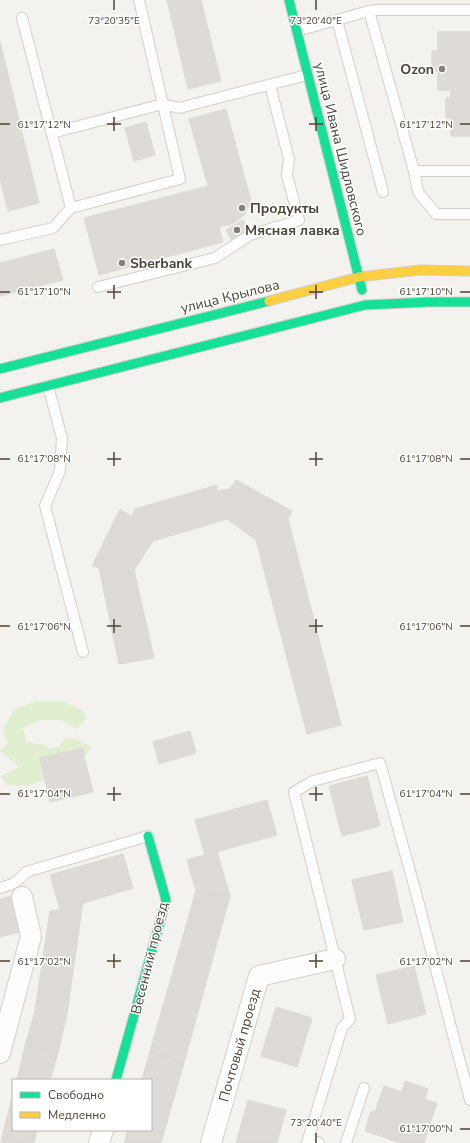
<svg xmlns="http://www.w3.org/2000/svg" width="470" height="1143" viewBox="0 0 470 1143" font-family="'Nunito Sans',sans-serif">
<rect width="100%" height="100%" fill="#f4f2ee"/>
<path fill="#e1eecf" d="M 36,701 L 63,701 L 84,711 L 85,719 L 77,729 L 62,720 L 40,720 L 23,728 L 27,742 L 44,745 L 49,749 L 59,747 L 65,738 L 80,740 L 91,747 L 84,758 L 82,748 L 40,758 L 45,779 L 29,786 L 7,785 L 1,776 L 19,767 L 0,751 L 8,743 L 3,729 L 15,709 Z"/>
<path fill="#dedbd6" stroke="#dcd9d4" d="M 167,0 L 201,0 L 221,81 L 188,89 Z
M 438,32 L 470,32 L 470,136 L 451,136 L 451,118 L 446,118 L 446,98 L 451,98 L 451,90 L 438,90 L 438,71 L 432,71 L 432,51 L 438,51 Z
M 438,32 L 470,32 L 470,136 L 451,136 L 451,118 L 446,118 L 446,98 L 451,98 L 451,90 L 438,90 L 438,71 L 432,71 L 432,51 L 438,51 Z
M 0,41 L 39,203 L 8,211 L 0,179 Z
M 226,109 L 251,201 L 245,214 L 234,223 L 219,227 L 223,242 L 99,275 L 84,218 L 208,186 L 189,119 Z
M 146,122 L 155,155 L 134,161 L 125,128 Z
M 243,220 L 249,230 L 231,240 L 226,230 Z
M 54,249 L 63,280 L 0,296 L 0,263 Z
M 236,480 L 292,511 L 288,519 L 341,725 L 307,734 L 256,540 L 227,519 L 153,541 L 134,570 L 154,658 L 119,664 L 99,568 L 92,566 L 120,509 L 132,517 L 135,509 L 217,485 L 217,491 L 230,489 Z
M 190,731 L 196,753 L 159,764 L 153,742 Z
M 82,748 L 93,792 L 50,802 L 40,758 Z
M 367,776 L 380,826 L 342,836 L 329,786 Z
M 267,800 L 277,835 L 205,855 L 195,820 Z
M 217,851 L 230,896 L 196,891 L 187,860 Z
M 123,854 L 133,888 L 60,910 L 50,875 Z
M 392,871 L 403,922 L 364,930 L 352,880 Z
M 196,891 L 230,896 L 184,1063 L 150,1051 Z
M 11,896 L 20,932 L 0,937 L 0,899 Z
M 83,902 L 67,1014 L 58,1053 L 25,1046 L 35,1011 L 50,911 L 60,910 Z
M 414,966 L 426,1014 L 388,1024 L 376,975 Z
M 276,1007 L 312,1018 L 297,1067 L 261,1056 Z
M 25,1046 L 58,1053 L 50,1080 L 17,1080 Z
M 150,1051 L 184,1063 L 161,1143 L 124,1143 L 128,1130 L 151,1130 L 151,1080 L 142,1080 Z
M 405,1081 L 428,1089 L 425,1099 L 437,1103 L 424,1143 L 401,1143 L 365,1131 L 371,1111 L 375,1112 L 384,1086 L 402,1092 Z
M 13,1094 L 13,1130 L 37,1130 L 34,1143 L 26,1143 L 2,1137 Z
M 248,1100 L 286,1110 L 277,1143 L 236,1143 Z
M 2,1137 L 26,1143 L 1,1143 Z"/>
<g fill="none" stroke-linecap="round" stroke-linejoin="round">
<defs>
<path id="lane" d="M 369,11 L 414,171 L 470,171
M 22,18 L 71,208
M 337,20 L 383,192
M 297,31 L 369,11 L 378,10 L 470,10
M 52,133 L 163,104 L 179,108 L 307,75
M 414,171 L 418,192 L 436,214 L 470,214
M 0,240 L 53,228 L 71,208 L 180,179 L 139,0
M 98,287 L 215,258 L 250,235 L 299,220 L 287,175 L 289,159 L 270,85
M 48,386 L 62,438 L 60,471 L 45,506 L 83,652
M 0,888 C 13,884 17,883 26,872 L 148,836
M 308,1139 L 319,1143
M 307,1143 L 342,1028 L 350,1019 L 294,792 L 313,781 L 380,763 L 415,889 L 470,1100
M 346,1143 L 364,1088"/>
<path id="street" d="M 0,1053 L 31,936 L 22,897
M 99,1143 L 103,1130
M 211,1143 L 259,976 L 335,959"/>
<path id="fast" d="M 289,0 L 362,290
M 0,369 L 269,301
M 0,398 L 365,305 L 429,302 L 470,302
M 116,1080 L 166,900 L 148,836"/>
<path id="slow" d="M 269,301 L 359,277 L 420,270 L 470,271"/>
</defs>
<use href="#lane" stroke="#d2d0cb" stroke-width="12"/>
<use href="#street" stroke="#d2d0cb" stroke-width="22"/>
<use href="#fast" stroke="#d3cfc5" stroke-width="11"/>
<use href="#slow" stroke="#d3cfc5" stroke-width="11"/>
<use href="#lane" stroke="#fdfdfc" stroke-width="10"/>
<use href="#street" stroke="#fdfdfc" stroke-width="20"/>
<use href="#fast" stroke="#16e098" stroke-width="9"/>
<use href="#slow" stroke="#ffcf43" stroke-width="9"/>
</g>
<path fill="none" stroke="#4b4439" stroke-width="1.5" d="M 114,0 L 114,10M 316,0 L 316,10M 114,117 L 114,131M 316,117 L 316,131M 0,124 L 10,124M 107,124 L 121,124M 309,124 L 323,124M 460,124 L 470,124M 114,285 L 114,299M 316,285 L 316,299M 0,292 L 10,292M 107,292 L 121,292M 309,292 L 323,292M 460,292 L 470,292M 114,452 L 114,466M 316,452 L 316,466M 0,459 L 10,459M 107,459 L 121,459M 309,459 L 323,459M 460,459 L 470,459M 114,619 L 114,633M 316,619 L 316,633M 0,626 L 10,626M 107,626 L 121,626M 309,626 L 323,626M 460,626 L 470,626M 114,787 L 114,801M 316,787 L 316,801M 0,794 L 10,794M 107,794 L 121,794M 309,794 L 323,794M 460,794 L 470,794M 114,954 L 114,968M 316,954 L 316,968M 0,961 L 10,961M 107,961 L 121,961M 309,961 L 323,961M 460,961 L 470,961M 460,1129 L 470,1129M 316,1133 L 316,1143"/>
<g fill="#868178" stroke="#fff" stroke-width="1.5">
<circle cx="442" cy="69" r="4"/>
<circle cx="242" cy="208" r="4"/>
<circle cx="237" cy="230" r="4"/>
<circle cx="122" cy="263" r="4"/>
</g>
<g text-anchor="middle" stroke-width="3" stroke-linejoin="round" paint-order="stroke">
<g font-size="14" font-weight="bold" fill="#4b4439" stroke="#fff" text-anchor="start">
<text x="434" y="74" text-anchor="end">Ozon</text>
<text x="250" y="213">Продукты</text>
<text x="245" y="235">Мясная лавка</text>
<text x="130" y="268">Sberbank</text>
</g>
<g font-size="14" fill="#4b4439" stroke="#fff">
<text transform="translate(341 149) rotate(76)" y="5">улица Ивана Шидловского</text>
<text transform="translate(230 296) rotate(-14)" y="5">улица Крылова</text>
<text transform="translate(149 958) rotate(-76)" y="5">Весенний проезд</text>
<text transform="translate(239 1045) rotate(-74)" y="5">Почтовый проезд</text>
</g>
</g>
<g font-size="10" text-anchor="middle" fill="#4b4439" stroke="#fff" stroke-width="3" stroke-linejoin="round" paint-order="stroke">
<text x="114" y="24">73°20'35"E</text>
<text x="316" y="24">73°20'40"E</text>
<text x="44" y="128">61°17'12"N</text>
<text x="426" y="128">61°17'12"N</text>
<text x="44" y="295">61°17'10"N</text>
<text x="426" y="295">61°17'10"N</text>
<text x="44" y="462">61°17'08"N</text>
<text x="426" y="462">61°17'08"N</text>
<text x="44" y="630">61°17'06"N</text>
<text x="426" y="630">61°17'06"N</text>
<text x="44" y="797">61°17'04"N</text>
<text x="426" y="797">61°17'04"N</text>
<text x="44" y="965">61°17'02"N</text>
<text x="426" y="965">61°17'02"N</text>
<text x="316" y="1126">73°20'40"E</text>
<text x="426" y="1132">61°17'00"N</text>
</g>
<rect x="12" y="1079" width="140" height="52" fill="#ffffff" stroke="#b7b4b0"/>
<rect x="20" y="1092" width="20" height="6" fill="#16e098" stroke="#b7b4b0"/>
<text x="48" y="1099" font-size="12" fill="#4b4439">Свободно</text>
<rect x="20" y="1112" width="20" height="6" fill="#ffcf43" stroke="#b7b4b0"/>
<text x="48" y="1119" font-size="12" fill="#4b4439">Медленно</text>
</svg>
